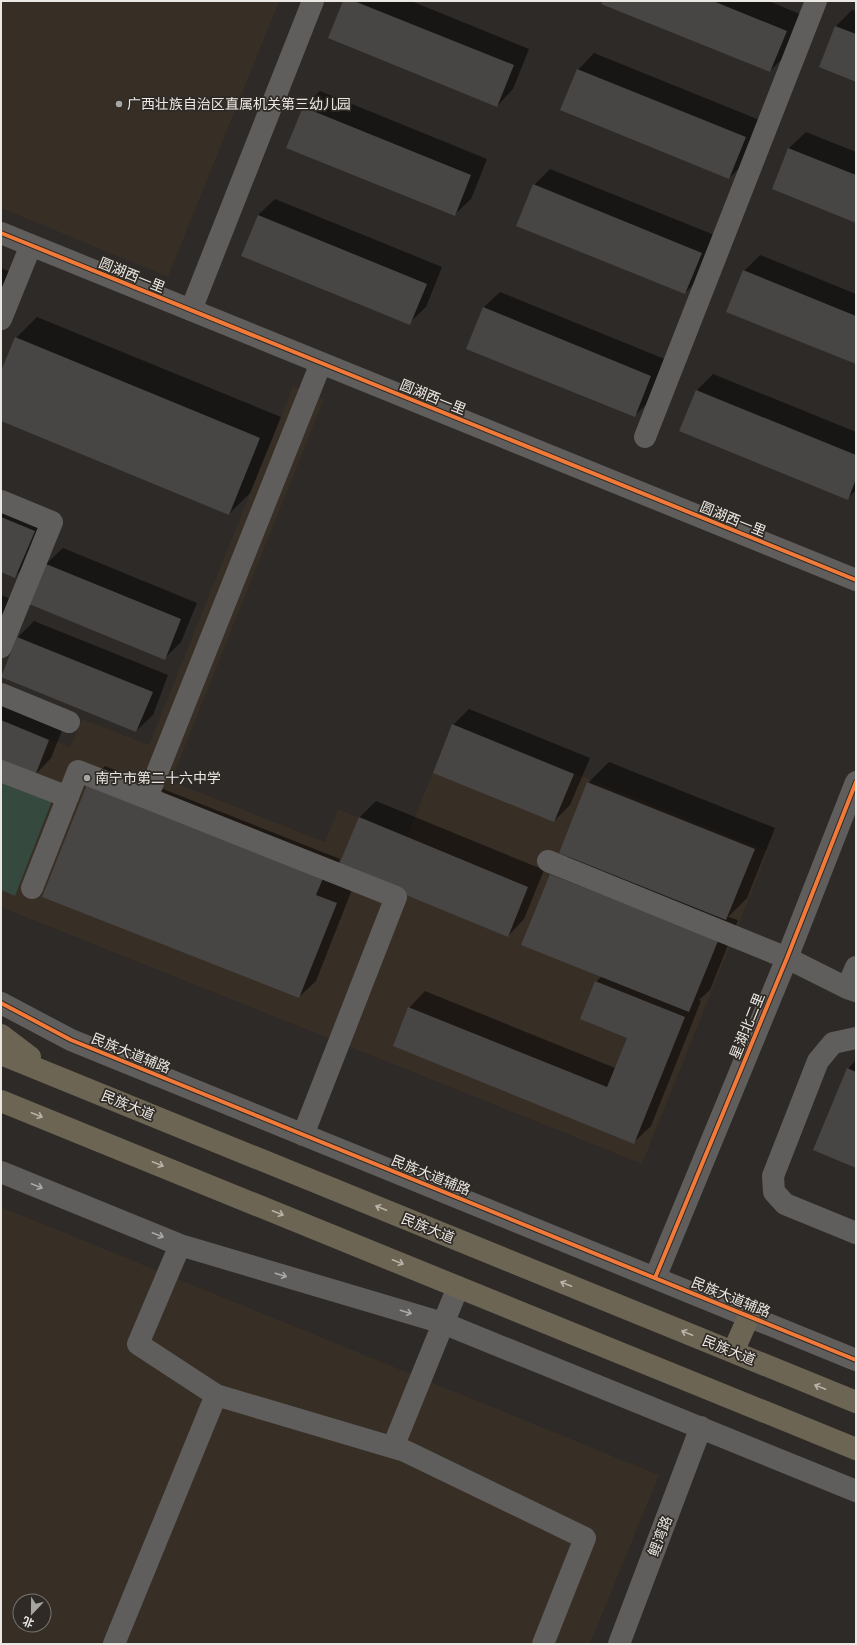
<svg xmlns="http://www.w3.org/2000/svg" width="857" height="1645" viewBox="0 0 857 1645" font-family="'Alegreya Sans','Noto Sans SC',sans-serif">
<rect width="100%" height="100%" fill="#2d2a27"/>
<path fill="#372e25" fill-rule="evenodd" d="M 1,1 L 279,1 L 168,277 L 1,208 Z
M 293,386 L 324,399 L 171,781 L 325,842 L 338,809 L 407,837 L 452,724 L 768,851 L 642,1164 L 1,907 L 1,720 L 70,747 L 82,719 L 149,745 Z
M 1,1207 L 659,1475 L 590,1644 L 1,1644 ZM 20,1601 L 44,1601 L 44,1625 L 20,1625 Z"/>
<path fill="#36493e" d="M 1,777 L 53,798 L 15,896 L 1,890 Z"/>
<path fill="#0007" d="M 344,1 L 411,1 L 529,49 L 513,89 L 497,106 Z
M 604,1 L 769,1 L 802,15 L 786,55 L 770,71 Z
M 852,10 L 856,11 L 856,81 L 820,66 L 836,26 Z
M 594,53 L 762,121 L 746,162 L 729,178 L 578,70 Z
M 320,91 L 487,159 L 471,199 L 454,215 L 287,147 L 304,107 Z
M 806,132 L 856,152 L 856,222 L 773,188 L 789,148 Z
M 550,169 L 717,236 L 701,277 L 685,293 L 534,185 Z
M 275,199 L 442,267 L 426,307 L 409,323 L 258,215 Z
M 760,255 L 856,294 L 856,363 L 744,271 Z
M 1,268 L 11,272 L 1,297 Z
M 500,292 L 667,360 L 651,400 L 634,416 L 483,308 Z
M 37,317 L 281,417 L 250,493 L 229,514 L 1,420 L 1,374 L 16,338 Z
M 713,374 L 856,432 L 856,490 L 848,498 L 697,390 Z
M 1,495 L 50,515 L 32,560 L 15,576 L 1,571 Z
M 63,548 L 197,603 L 181,642 L 164,659 L 46,564 Z
M 1,595 L 15,601 L 1,636 Z
M 34,621 L 168,675 L 153,715 L 136,731 L 2,676 L 18,637 Z
M 1,697 L 65,723 L 51,758 L 35,775 L 1,761 Z
M 469,709 L 590,758 L 570,805 L 554,821 L 453,725 Z
M 609,762 L 775,828 L 747,898 L 728,917 L 738,920 L 710,990 L 699,1000 L 701,1001 L 651,1126 L 634,1142 L 409,1008 L 425,991 L 615,1068 L 628,1037 L 596,982 L 602,976 L 523,944 L 551,874 L 569,856 L 588,783 Z
M 105,766 L 340,859 L 332,878 L 353,887 L 316,981 L 299,997 L 89,782 Z
M 376,801 L 544,870 L 524,919 L 508,936 L 359,818 Z
M 856,1060 L 856,1167 L 848,1069 Z"/>
<path fill="#484545" d="M 343,1 L 354,1 L 514,65 L 497,107 L 328,38 Z
M 603,1 L 713,1 L 787,31 L 770,72 L 601,4 Z
M 835,26 L 856,34 L 856,82 L 819,67 Z
M 577,69 L 746,137 L 729,179 L 560,110 Z
M 303,107 L 471,175 L 455,216 L 286,148 Z
M 788,148 L 856,175 L 856,223 L 772,189 Z
M 533,184 L 702,253 L 685,294 L 516,226 Z
M 258,215 L 427,284 L 410,325 L 241,256 Z
M 743,270 L 856,316 L 856,364 L 726,312 Z
M 483,307 L 651,376 L 635,417 L 466,349 Z
M 15,337 L 260,438 L 229,515 L 1,421 L 1,371 Z
M 696,390 L 856,455 L 856,479 L 848,500 L 679,431 Z
M 1,517 L 35,531 L 15,578 L 1,572 Z
M 46,564 L 181,619 L 165,660 L 29,604 Z
M 17,637 L 153,692 L 136,732 L 1,677 Z
M 1,720 L 49,740 L 35,776 L 1,762 Z
M 452,724 L 574,774 L 554,822 L 433,773 Z
M 88,782 L 324,876 L 316,895 L 337,903 L 299,998 L 42,897 Z
M 587,782 L 755,849 L 726,920 L 559,853 Z
M 359,817 L 528,887 L 508,937 L 338,867 Z
M 550,874 L 718,941 L 689,1012 L 521,945 Z
M 595,981 L 685,1017 L 634,1144 L 393,1046 L 408,1007 L 607,1087 L 627,1038 L 580,1019 Z
M 847,1068 L 856,1072 L 856,1168 L 813,1150 Z"/>
<g fill="none" stroke-linecap="round" stroke-linejoin="round">
<path stroke="#605e5c" stroke-width="22" d="M 1,233 L 856,580
M 191,310 L 313,1
M 1,319 L 31,245
M 645,437 L 816,1
M 1,501 L 52,522 L 1,647
M 1,694 L 69,722
M 1,771 L 68,797
M 548,861 L 787,958 L 847,988
M 32,888 L 78,771 L 147,798
M 856,967 L 847,988 L 856,991
M 1,1003 L 71,1040 L 856,1360
M 856,1038 L 833,1043 L 818,1061 L 773,1176 L 774,1192 L 785,1204 L 856,1233
M 303,1135 L 396,897 L 147,798 L 321,363
M 1,1172 L 180,1245 L 443,1323 L 856,1491
M 655,1278 L 787,958 L 856,782
M 216,1395 L 405,1451 L 585,1538 L 543,1644
M 393,1447 L 458,1287
M 114,1644 L 216,1395 L 138,1344 L 180,1245
M 619,1644 L 701,1427"/>
<path stroke="#6d6554" stroke-width="22" d="M 1,1035 L 30,1057
M 1,1054 L 856,1402
M 1,1101 L 856,1449
M 733,1352 L 749,1316"/>
<defs>
<path id="cycleway" d="M 1,233 L 856,580
M 1,1003 L 71,1040 L 856,1360
M 655,1278 L 787,958 L 856,782"/>
</defs>
<use href="#cycleway" stroke="#2f2a25" stroke-width="6"/>
<use href="#cycleway" stroke="#f17a3a" stroke-width="4"/>
</g>
<defs><path id="oneway-shaft" d="M-6 0H5M1.5-3L5.5 0L1.5 3" fill="none" stroke-width="1.6" stroke-linecap="round" stroke-linejoin="round"/></defs>
<g stroke="#b9b4aa">
<use href="#oneway-shaft" transform="translate(37 1115) rotate(22)"/>
<use href="#oneway-shaft" transform="translate(158 1164) rotate(22)"/>
<use href="#oneway-shaft" transform="translate(381 1208) rotate(-158)"/>
<use href="#oneway-shaft" transform="translate(278 1213) rotate(22)"/>
<use href="#oneway-shaft" transform="translate(398 1262) rotate(22)"/>
<use href="#oneway-shaft" transform="translate(566 1284) rotate(-158)"/>
<use href="#oneway-shaft" transform="translate(687 1333) rotate(-158)"/>
<use href="#oneway-shaft" transform="translate(820 1387) rotate(-158)"/>
</g>
<g stroke="#acaaa7">
<use href="#oneway-shaft" transform="translate(37 1186) rotate(22)"/>
<use href="#oneway-shaft" transform="translate(158 1235) rotate(22)"/>
<use href="#oneway-shaft" transform="translate(281 1275) rotate(17)"/>
<use href="#oneway-shaft" transform="translate(406 1312) rotate(17)"/>
</g>
<g fill="#a8a6a2" stroke="#2f2a25" stroke-width="1.5">
<circle cx="119" cy="104" r="4"/>
<circle cx="87" cy="778" r="4"/>
</g>
<g text-anchor="middle" stroke-width="3.5" stroke-linejoin="round" paint-order="stroke">
<g font-size="14" fill="#ebe8e4" stroke="#2f2a25" text-anchor="start">
<text x="127" y="109">广西壮族自治区直属机关第三幼儿园</text>
<text x="95" y="783">南宁市第二十六中学</text>
</g>
<g font-size="14" fill="#ebe8e4" stroke="#2f2a25">
<text transform="translate(132 275) rotate(22)" y="5">圆湖西一里</text>
<text transform="translate(433 397) rotate(22)" y="5">圆湖西一里</text>
<text transform="translate(733 519) rotate(22)" y="5">圆湖西一里</text>
<text transform="translate(747 1026) rotate(-68)" y="5">星湖北二里</text>
<text transform="translate(131 1053) rotate(22)" y="5">民族大道辅路</text>
<text transform="translate(128 1105) rotate(22)" y="5">民族大道</text>
<text transform="translate(431 1175) rotate(22)" y="5">民族大道辅路</text>
<text transform="translate(428 1228) rotate(22)" y="5">民族大道</text>
<text transform="translate(731 1297) rotate(22)" y="5">民族大道辅路</text>
<text transform="translate(729 1350) rotate(22)" y="5">民族大道</text>
<text transform="translate(660 1536) rotate(-69)" y="5">鲤湾路</text>
</g>
</g>
<rect width="857" height="1645" fill="none" stroke="#ebe8e4" stroke-width="4"/>
<g transform="translate(32 1613) rotate(202)"><circle r="19" fill="#2f2a25" stroke="#7a7671"/>
<path d="M0-3L7 15L0 10L-7 15Z" fill="#a8a6a2"/>
<text y="-6" font-size="11" font-weight="bold" text-anchor="middle" fill="#ebe8e4">北</text>
</g>
</svg>
